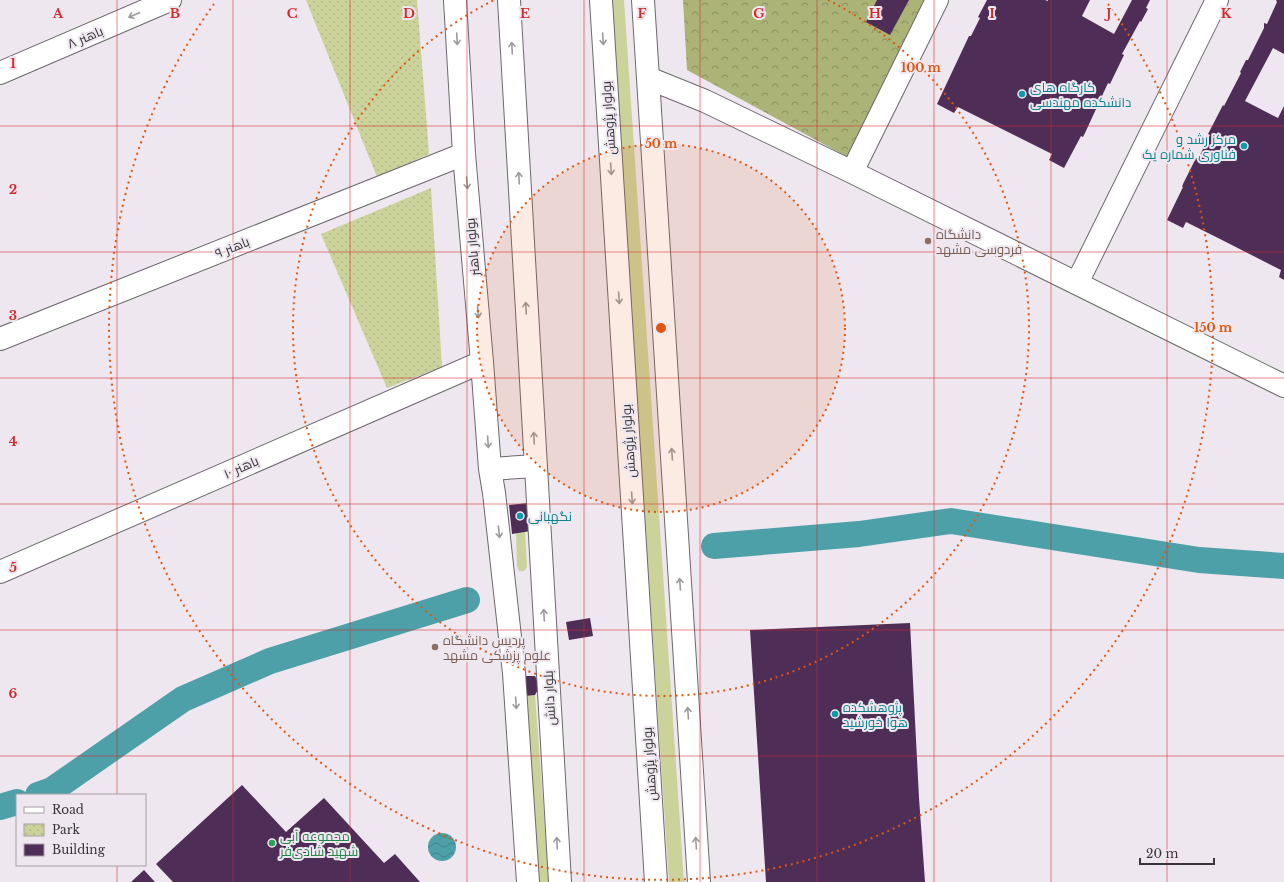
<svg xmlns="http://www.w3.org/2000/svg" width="1284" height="882" viewBox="0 0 1284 882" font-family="'Libre Baskerville',Cairo,serif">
<defs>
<pattern id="forest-crowns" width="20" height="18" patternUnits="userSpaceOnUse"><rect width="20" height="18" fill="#acb377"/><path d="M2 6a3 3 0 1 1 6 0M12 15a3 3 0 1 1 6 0" fill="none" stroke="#8d9263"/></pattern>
<pattern id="park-dots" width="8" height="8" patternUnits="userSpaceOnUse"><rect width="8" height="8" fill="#cbd29a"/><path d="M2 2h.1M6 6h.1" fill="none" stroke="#afb585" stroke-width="1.8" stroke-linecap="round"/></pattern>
<pattern id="water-waves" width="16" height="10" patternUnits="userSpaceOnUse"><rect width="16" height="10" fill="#4da0a8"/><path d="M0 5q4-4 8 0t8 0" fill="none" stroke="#41838a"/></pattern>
</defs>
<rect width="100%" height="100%" fill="#eee7ef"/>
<path fill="#cbd29a" d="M 610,0 L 624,0 L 684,882 L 669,882 Z
M 525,532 L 527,567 L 524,571 L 519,571 L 517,566 L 516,533 Z
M 535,695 L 549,882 L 537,882 L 525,696 Z"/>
<path fill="url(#forest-crowns)" d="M 683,0 L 929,0 L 851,159 L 687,70 Z"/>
<path fill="url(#park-dots)" d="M 306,0 L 417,0 L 429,154 L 377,177 Z
M 431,188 L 442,367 L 387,388 L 321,234 Z"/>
<path fill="url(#water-waves)" d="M428 847a14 14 0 1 1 28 0a14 14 0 1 1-28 0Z"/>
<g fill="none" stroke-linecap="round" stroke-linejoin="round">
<path stroke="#4da0a8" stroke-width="26" d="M 714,546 L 859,534 L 951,521 L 1199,560 L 1284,566
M 38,795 L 52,790 L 183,699 L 270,661 L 467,600
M 0,807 L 17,802"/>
</g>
<path fill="#4e2d57" d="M 877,0 L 909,0 L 890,35 L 866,22 Z
M 987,0 L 1045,0 L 1048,1 L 1048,0 L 1090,0 L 1082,16 L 1114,34 L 1132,0 L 1150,0 L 1146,8 L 1148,9 L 1141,22 L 1140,21 L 1122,54 L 1124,55 L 1110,84 L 1108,83 L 1085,133 L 1083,137 L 1081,136 L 1064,168 L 1049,160 L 1052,154 L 958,107 L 954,113 L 937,104 L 969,36 L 971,36 L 980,18 L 978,17 Z
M 1276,0 L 1284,0 L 1284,54 L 1273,48 L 1245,101 L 1278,118 L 1284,106 L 1284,280 L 1279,277 L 1281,270 L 1222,240 L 1186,222 L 1183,228 L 1167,220 L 1183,187 L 1182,187 L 1183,184 L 1196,158 L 1198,159 L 1210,135 L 1208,134 L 1223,105 L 1224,106 L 1241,73 L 1240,72 L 1246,60 L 1248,60 L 1264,28 L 1264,23 L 1267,24 L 1277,2 Z
M 528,503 L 531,531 L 512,534 L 509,505 Z
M 590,618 L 593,636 L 569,640 L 566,622 Z
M 910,623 L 919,798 L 925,882 L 766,882 L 750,630 Z
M 525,676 L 535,676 L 540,686 L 535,695 L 525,696 Z
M 242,785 L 286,832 L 324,798 L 384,863 L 395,854 L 420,882 L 173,882 L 156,864 Z
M 144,870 L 155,882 L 131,882 Z"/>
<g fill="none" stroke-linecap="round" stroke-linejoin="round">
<defs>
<path id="minor" d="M 455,0 L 464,154 L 482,362 L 490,469 L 494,493 L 514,673 L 528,882
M 509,0 L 560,882
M 601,0 L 656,882
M 643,0 L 699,882
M 0,73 L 170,0
M 648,78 L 705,101 L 852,172 L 1284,386
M 852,172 L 937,0
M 1077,283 L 1217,0
M 0,339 L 464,154
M 490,469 L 535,466
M 0,572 L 482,362"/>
</defs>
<use href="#minor" stroke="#6d676e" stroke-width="24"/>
<use href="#minor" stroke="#fff" stroke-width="22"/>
</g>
<defs><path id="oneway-shaft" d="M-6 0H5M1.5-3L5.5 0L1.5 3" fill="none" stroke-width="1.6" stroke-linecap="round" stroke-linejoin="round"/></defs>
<g stroke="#9c9a9c">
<use href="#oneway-shaft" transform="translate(134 15) rotate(157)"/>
<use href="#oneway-shaft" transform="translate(457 39) rotate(87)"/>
<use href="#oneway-shaft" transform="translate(603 39) rotate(86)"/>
<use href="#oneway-shaft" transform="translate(512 48) rotate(-93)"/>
<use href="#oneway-shaft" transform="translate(611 169) rotate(86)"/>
<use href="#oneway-shaft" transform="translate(519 178) rotate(-93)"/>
<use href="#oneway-shaft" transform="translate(467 183) rotate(85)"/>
<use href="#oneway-shaft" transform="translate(619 298) rotate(86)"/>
<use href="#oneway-shaft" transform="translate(526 308) rotate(-93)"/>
<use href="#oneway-shaft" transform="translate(478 312) rotate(85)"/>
<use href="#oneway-shaft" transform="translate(534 438) rotate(-93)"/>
<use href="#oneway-shaft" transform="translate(488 442) rotate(86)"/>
<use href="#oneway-shaft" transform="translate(672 454) rotate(-94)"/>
<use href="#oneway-shaft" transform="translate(632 498) rotate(86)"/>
<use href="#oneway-shaft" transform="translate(499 532) rotate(84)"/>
<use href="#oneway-shaft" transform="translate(680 584) rotate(-94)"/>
<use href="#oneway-shaft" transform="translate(544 615) rotate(-93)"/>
<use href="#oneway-shaft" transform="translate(516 703) rotate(86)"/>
<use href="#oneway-shaft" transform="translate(688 713) rotate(-94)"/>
<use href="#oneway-shaft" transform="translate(557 843) rotate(-93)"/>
<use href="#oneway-shaft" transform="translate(696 843) rotate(-94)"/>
</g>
<path fill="none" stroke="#d62828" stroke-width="1" stroke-opacity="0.55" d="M 117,0 L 117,795M 233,0 L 233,882M 350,0 L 350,882M 467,0 L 467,882M 584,0 L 584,882M 700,0 L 700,882M 817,0 L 817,882M 934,0 L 934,882M 1051,0 L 1051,882M 1167,0 L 1167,882M 0,126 L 1284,126M 0,252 L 1284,252M 0,378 L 1284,378M 0,504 L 1284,504M 0,630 L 1284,630M 0,756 L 1284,756M 117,865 L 117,882"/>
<circle cx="661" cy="328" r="184" fill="#df570e" fill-opacity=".12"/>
<g fill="none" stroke="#df570e" stroke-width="2" stroke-dasharray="2 4">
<circle cx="661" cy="328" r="184"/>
<path d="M828 0A368 368 0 1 1 494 0"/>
<path d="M1108 4A552 552 0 1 1 214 4"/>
</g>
<g fill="#0f9aa8" stroke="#eee7ef" stroke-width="1.5">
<circle cx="1022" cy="94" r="4"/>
<circle cx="1244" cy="146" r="4"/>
<circle cx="520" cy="516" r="4"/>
<circle cx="835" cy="714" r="4"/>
</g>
<g fill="#8d6e63" stroke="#eee7ef" stroke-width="1.5">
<circle cx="928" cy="241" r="4"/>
<circle cx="435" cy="647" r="4"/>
</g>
<circle fill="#2e9e5b" stroke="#eee7ef" stroke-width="1.5" cx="272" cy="843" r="4"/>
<g text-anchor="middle" stroke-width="4" stroke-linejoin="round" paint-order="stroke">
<g font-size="13" fill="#383538" stroke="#eee7ef">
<text transform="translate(85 37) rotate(-23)" y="5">باهنر ۸</text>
<text transform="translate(608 118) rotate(-94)" y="5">بولوار پژوهش</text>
<text transform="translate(232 247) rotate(-22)" y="5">باهنر ۹</text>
<text transform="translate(472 247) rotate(-95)" y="5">بولوار باهنر</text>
<text transform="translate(628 441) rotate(-94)" y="5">بولوار پژوهش</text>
<text transform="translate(241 467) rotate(-24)" y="5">باهنر ۱۰</text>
<text transform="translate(549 698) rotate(-93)" y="5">بلوار دانش</text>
<text transform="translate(649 764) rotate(-94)" y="5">بولوار پژوهش</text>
</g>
<g font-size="13" fill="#0d838f" stroke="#eee7ef" text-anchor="start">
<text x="1030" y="92">کارگاه های<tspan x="1030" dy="15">دانشکده مهندسی</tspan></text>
<text x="1236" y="144" text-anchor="end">مرکز رشد و<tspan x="1236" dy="15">فناوری شماره یک</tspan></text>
<text x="528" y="521">نگهبانی</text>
<text x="843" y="712">پژوهشکده<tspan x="843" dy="15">هوا خورشید</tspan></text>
</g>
<g font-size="13" fill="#785e54" stroke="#eee7ef" text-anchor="start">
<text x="936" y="239">دانشگاه<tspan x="936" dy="15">فردوسی مشهد</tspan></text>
<text x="443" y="645">پردیس دانشگاه<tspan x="443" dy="15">علوم پزشکی مشهد</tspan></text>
</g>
<g font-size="13" fill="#27864d" stroke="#eee7ef" text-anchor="start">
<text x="280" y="841">مجموعه آبی<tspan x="280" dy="15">شهید شادی‌فر</tspan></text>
</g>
</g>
<g font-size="13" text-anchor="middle" font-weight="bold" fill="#d62828" stroke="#eee7ef" stroke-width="4" stroke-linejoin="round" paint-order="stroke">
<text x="58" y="18">A</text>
<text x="175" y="18">B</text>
<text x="292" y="18">C</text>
<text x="409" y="18">D</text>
<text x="525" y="18">E</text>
<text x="642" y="18">F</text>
<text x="759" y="18">G</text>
<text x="875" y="18">H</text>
<text x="992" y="18">I</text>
<text x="1109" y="18">J</text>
<text x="1226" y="18">K</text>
<text x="13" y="68">1</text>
<text x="13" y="194">2</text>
<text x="13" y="320">3</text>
<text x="13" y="446">4</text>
<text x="13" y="572">5</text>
<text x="13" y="698">6</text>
</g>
<circle cx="661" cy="328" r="6" fill="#df570e" stroke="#eee7ef" stroke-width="2"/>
<g font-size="12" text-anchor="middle" font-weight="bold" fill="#df570e" stroke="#eee7ef" stroke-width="4" stroke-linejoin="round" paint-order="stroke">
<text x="921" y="72">100 m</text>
<text x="661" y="148">50 m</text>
<text x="1213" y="332">150 m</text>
</g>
<rect x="16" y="794" width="130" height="72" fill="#eee7ef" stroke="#a5a0a6"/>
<rect x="24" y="807" width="20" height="6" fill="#ffffff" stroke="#a5a0a6"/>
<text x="52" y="814" font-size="12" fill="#383538">Road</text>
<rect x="24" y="824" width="20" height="12" fill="url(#park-dots)" stroke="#a5a0a6"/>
<text x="52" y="834" font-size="12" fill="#383538">Park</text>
<rect x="24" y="844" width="20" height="12" fill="#4e2d57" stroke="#a5a0a6"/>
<text x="52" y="854" font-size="12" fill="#383538">Building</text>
<path d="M1140 858v6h74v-6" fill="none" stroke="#383538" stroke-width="2"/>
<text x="1146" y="858" font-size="12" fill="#383538" stroke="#eee7ef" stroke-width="3" paint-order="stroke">20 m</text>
</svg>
